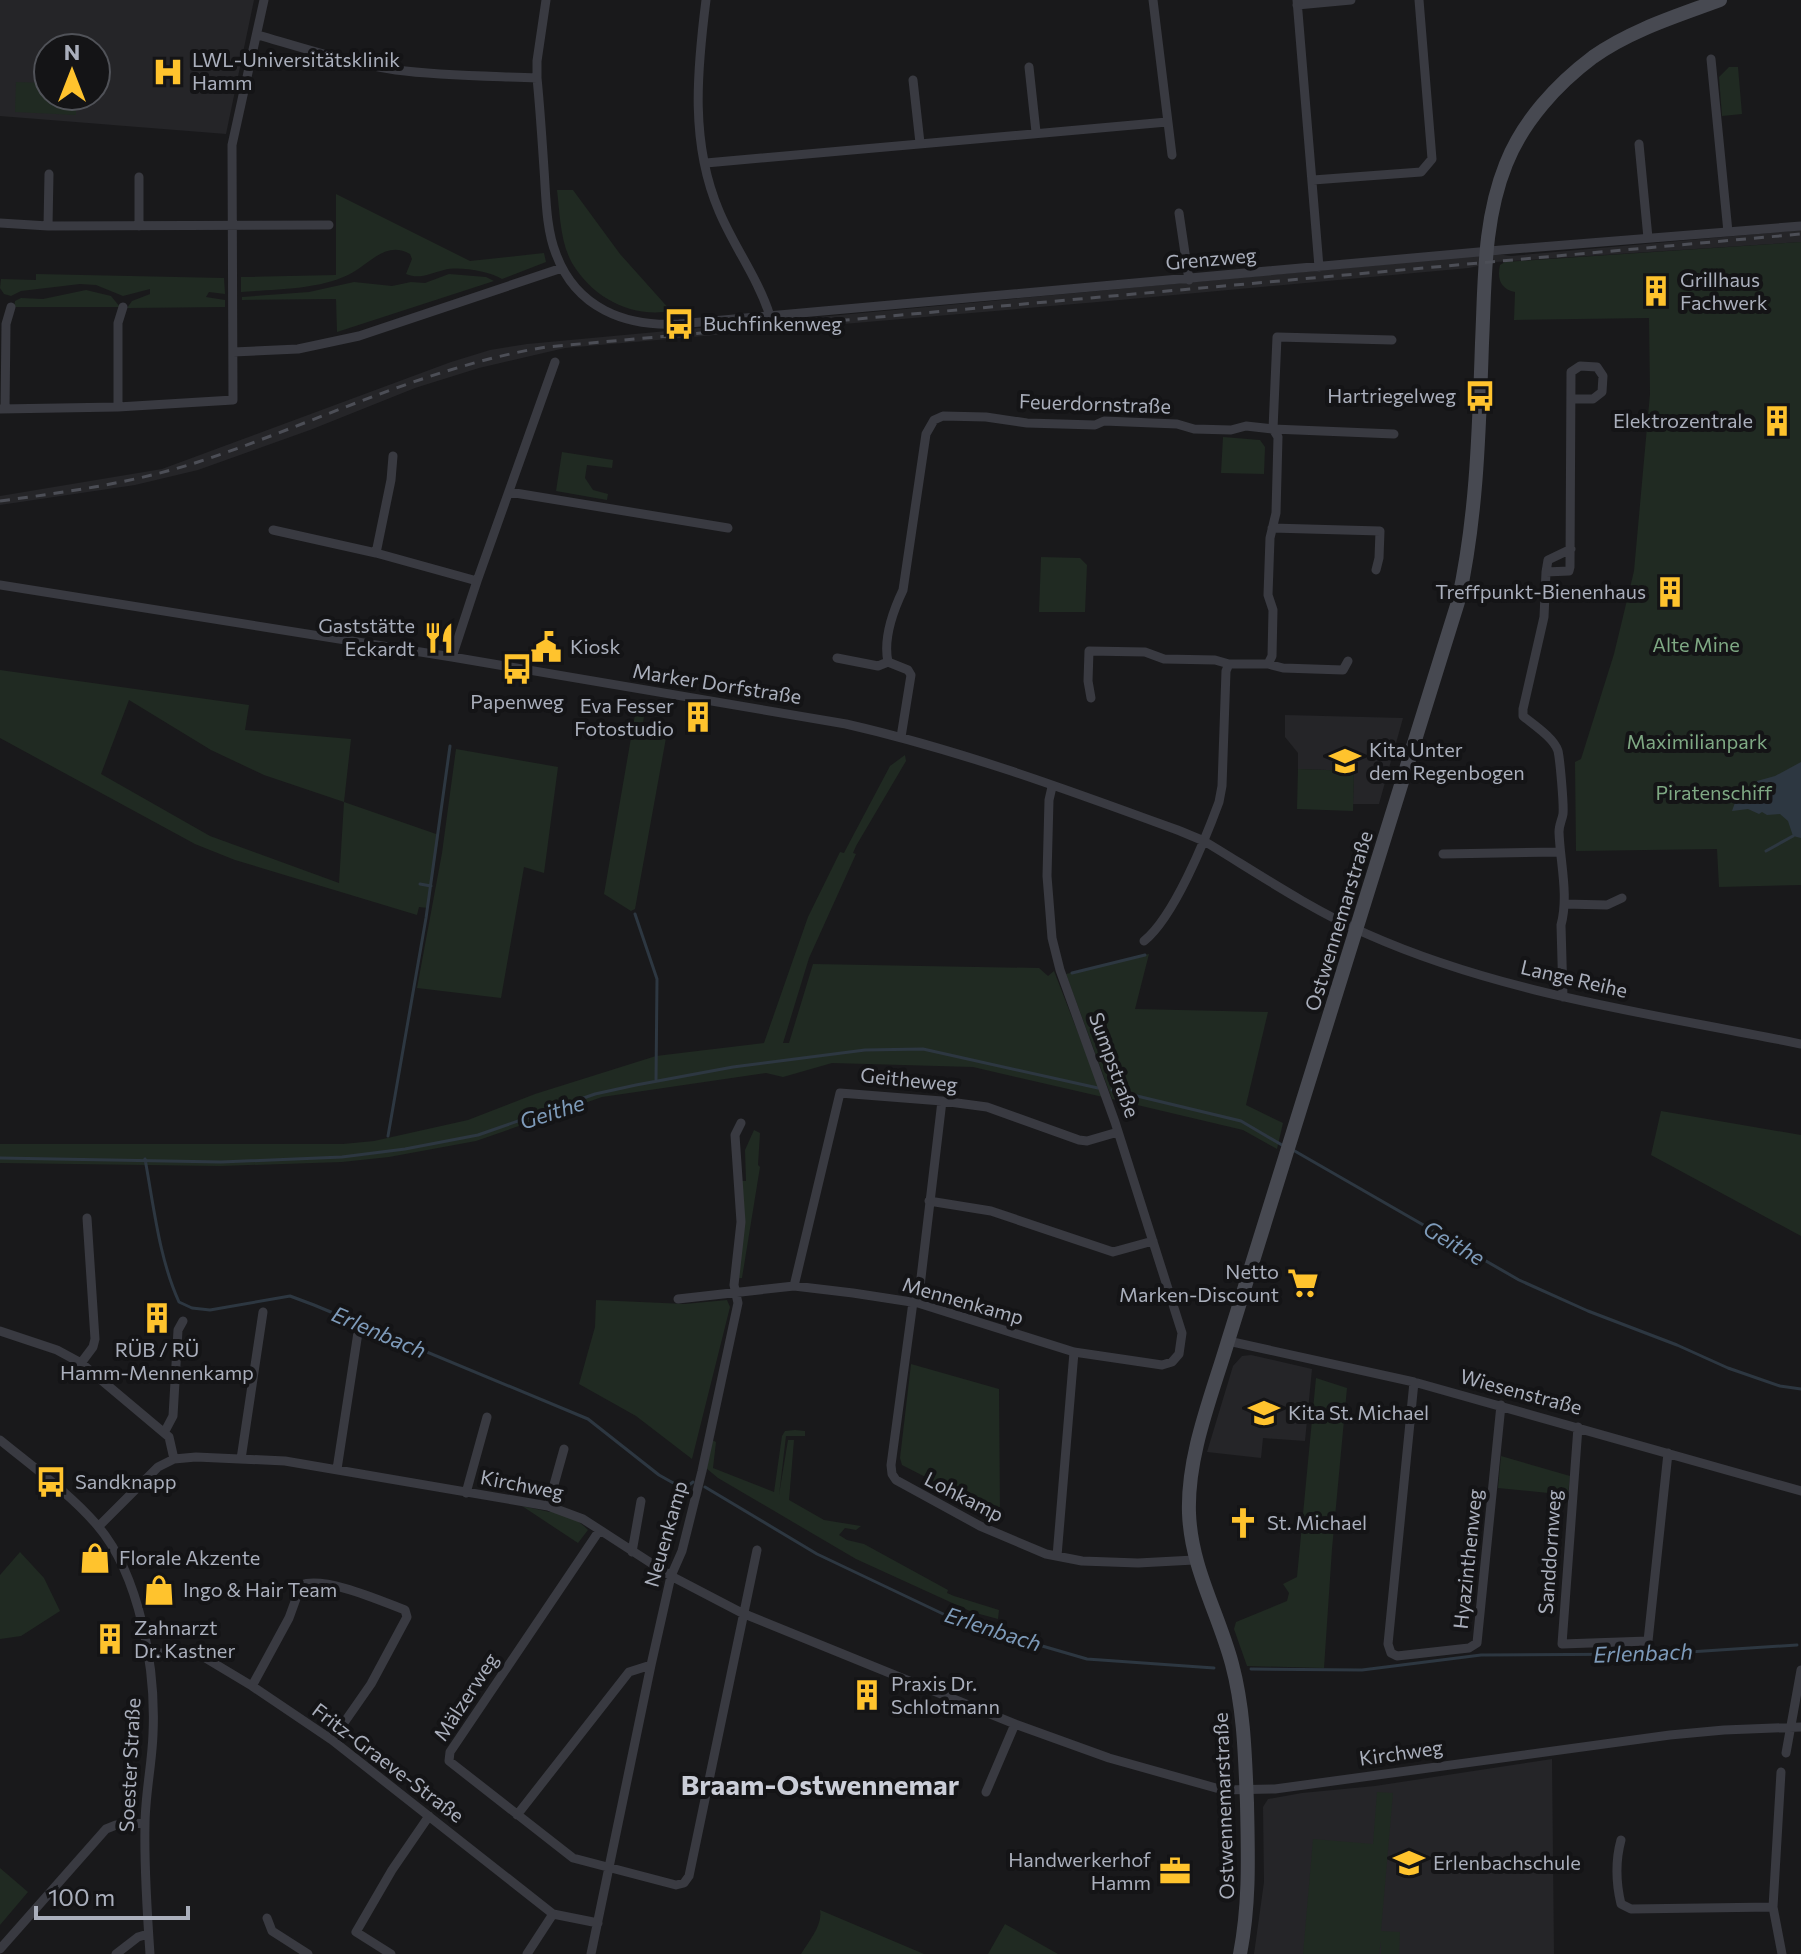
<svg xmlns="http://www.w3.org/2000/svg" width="1801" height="1954" viewBox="0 0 1801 1954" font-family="Commissioner,sans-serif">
<rect width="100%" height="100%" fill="#19191b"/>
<path fill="#252528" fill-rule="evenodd" d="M 0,0 L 254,0 L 226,134 L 0,116 ZM 48,48 L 96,48 L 96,96 L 48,96 Z
M 1801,230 L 1801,242 L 1496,262 L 1469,268 L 1098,302 L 565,348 L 479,368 L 415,388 L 310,430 L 198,470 L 135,485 L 0,505 L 0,496 L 162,469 L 451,362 L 490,350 L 527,344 L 1496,254 L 1511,256 Z
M 1285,715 L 1403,718 L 1379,804 L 1353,804 L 1354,771 L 1298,769 L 1298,753 L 1285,737 Z
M 1251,1355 L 1312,1369 L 1305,1441 L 1263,1438 L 1261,1458 L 1207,1452 L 1233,1366 L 1242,1356 Z
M 1552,1759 L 1554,1954 L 1254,1954 L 1264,1882 L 1263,1807 L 1268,1799 L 1302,1793 L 1375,1786 Z"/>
<path fill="#202a22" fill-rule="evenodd" d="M 1729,67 L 1738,67 L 1742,114 L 1722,116 L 1719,77 Z
M 16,82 L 48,83 L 48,96 L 76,96 L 76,115 L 15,112 Z
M 557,190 L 573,190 L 620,254 L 671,311 C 631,318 593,298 572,263 C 560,241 560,214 557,190 Z
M 336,194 L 470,261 L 544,253 L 546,262 L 502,279 C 489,271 458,266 444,270 C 430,273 420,280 406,274 L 412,259 L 410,254 C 385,240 369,265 348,275 C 316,290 276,289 241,292 L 241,277 L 336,275 Z
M 1801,242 L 1801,885 L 1719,887 L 1717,849 L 1576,851 L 1575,762 L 1581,759 L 1614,654 L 1634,571 L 1650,394 L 1649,318 L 1514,320 L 1515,292 C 1500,289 1497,278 1500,265 L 1505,262 Z
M 36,274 L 224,278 L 225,294 L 209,292 L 206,297 L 225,300 L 225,307 L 127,308 L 132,301 L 150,294 L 150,289 L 123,296 L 96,285 L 80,284 L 21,291 L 11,296 L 4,294 L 0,288 L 1,279 L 36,280 Z
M 449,274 L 486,277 L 494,281 L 337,332 L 336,299 L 242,300 L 242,297 L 309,292 L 354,282 L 392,286 L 411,282 L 425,283 Z
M 86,290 L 111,296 L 120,307 L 14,307 L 15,301 L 21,298 L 43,299 Z
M 1223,437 L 1260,440 L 1265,447 L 1264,474 L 1221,473 Z
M 562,452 L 613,460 L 612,468 L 587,465 L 585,478 L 593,490 L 608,494 L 607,500 L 556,491 Z
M 1041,557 L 1080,558 L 1087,565 L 1085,612 L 1039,612 Z
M 0,670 L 249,705 L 245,730 L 351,739 L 344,802 L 439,835 L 428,908 L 419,907 L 417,915 L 235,860 L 195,844 L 0,738 ZM 129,700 L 211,750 L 264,775 L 344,802 L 339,883 L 210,836 L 101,774 Z
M 636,709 L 645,711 L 641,734 L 666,738 L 635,909 L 631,911 L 604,894 Z
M 456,749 L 558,767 L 544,873 L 524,867 L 501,998 L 417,988 L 442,853 Z
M 905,755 L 906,761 L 856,846 L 853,853 L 856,854 L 809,958 L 783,1043 L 789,1043 L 813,964 L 1039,968 L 1048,976 L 1054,971 L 1103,1097 L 973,1067 L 832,1063 L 783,1077 L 766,1073 L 602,1097 L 476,1141 L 389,1157 L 342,1162 L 220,1166 L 0,1163 L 0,1144 L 343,1144 L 374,1141 L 468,1120 L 535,1094 L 656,1056 L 764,1043 L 808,917 L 840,852 L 844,853 L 846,849 L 890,766 Z
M 1298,769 L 1354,771 L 1353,811 L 1297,809 Z
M 1149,954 L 1135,1009 L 1268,1012 L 1246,1105 L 1283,1123 L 1277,1149 L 1243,1130 L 1112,1099 L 1066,974 Z
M 1661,1111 L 1801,1135 L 1801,1236 L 1651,1155 Z
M 754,1130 L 760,1133 L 758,1165 L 760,1167 L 742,1278 L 738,1278 L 742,1181 L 746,1181 L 745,1150 Z
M 596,1300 L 685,1304 L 727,1300 L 730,1307 L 692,1459 L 636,1416 L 579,1384 L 595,1327 Z
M 911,1364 L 999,1389 L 1000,1515 L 902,1465 L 900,1458 Z
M 1316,1378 L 1347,1388 L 1332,1549 L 1324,1668 L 1247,1666 L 1234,1629 L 1236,1622 L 1287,1601 L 1289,1593 L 1283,1584 L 1297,1577 Z
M 795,1430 L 805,1431 L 805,1436 L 786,1436 L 779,1495 L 788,1440 L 794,1440 L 789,1500 L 824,1520 L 861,1526 L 856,1530 L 845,1528 L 839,1535 L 847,1540 L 864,1544 L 948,1590 L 947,1593 L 954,1596 L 999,1610 L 998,1619 L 972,1612 L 856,1559 L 718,1478 L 706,1468 L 710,1439 L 716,1442 L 713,1468 L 774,1492 L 782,1436 L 785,1431 Z
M 1501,1456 L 1570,1476 L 1568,1495 L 1498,1488 Z
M 522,1506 L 550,1512 L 552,1509 C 565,1513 579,1520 588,1530 L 578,1543 Z
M 20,1552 L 44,1578 L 60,1611 L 21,1636 L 0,1639 L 0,1575 Z
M 1377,1792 L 1393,1793 L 1381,1931 L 1400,1932 L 1399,1954 L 1381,1954 L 1381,1941 L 1379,1954 L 1303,1954 L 1313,1839 L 1373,1844 Z
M 0,1868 L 28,1892 L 0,1925 Z
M 820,1910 L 924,1954 L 801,1954 C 809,1941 823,1925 820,1910 Z
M 1005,1924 L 1058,1954 L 988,1954 Z"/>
<path fill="#2d3741" d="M 1801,762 L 1801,838 L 1793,836 L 1788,821 L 1780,814 L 1767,815 L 1762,812 L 1759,814 L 1748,809 L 1732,811 L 1738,794 L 1745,785 L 1757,793 L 1757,781 L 1775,776 Z"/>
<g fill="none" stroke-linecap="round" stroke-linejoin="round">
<path stroke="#2d3741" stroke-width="3" d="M 1766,851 L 1793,836
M 420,884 L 431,886
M 635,914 L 657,979 L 656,1081
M 1072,973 L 1145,955
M 1112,1090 L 1241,1121 L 1282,1145
M 388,1136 L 426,918 L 450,746
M 1293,1150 L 1519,1280 L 1588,1311 L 1677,1345 L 1728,1368 L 1780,1386 L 1801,1389
M 0,1158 L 221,1162 L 342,1157 L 405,1149 L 478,1135 L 595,1094 L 636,1085 L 733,1067 L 865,1050 L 923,1049 L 1098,1088
M 145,1159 C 154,1207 159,1258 179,1302 L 192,1308 L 210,1310 L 290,1296 L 314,1305 L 588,1419 L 659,1475 L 684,1489 L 693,1482
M 705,1487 L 817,1554 L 960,1622 L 1087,1659 L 1214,1668
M 1251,1669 L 1362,1670 L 1481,1655 L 1659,1654 L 1797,1645"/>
<path stroke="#393a41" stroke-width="9" d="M 546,0 L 537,61 L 537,78 C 540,108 542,139 544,169 C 546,197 546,229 556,254 C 576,308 625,327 679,324 L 1501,250 L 1801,226
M 706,0 C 697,71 690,143 719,211 C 734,247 758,278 770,316
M 1153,0 L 1172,155
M 1297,0 L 1319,267
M 1297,5 L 1351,0
M 258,35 C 303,48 349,63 396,70 C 443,76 490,76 537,78
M 1711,59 L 1728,232
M 1029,67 L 1036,132
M 913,80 L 920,143
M 1639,144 L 1648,238
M 706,163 L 1167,122
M 139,177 L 139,226
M 1313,180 L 1421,172 L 1432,159 L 1419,0
M 1179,213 L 1189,280
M 0,223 L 48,226 L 329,225
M 48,226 L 49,174
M 1392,340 L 1277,337 L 1273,429 L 1394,434
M 233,352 L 298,349 L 359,336 L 562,268
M 118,407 L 118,323 L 123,307
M 0,409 L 118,407 L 233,400 L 232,145 L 264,0
M 5,409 L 6,324 L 11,307
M 509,492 L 728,528
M 1272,528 L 1380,531 L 1379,558 L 1376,570
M 273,530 L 376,553 L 477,581
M 376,553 L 391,480 L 393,456
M 1546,572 L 1548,560 L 1571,549
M 0,585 L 452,657 L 846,724 C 960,750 1071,791 1180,831 L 1204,841 C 1257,873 1310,909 1367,934 C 1504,995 1655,1014 1801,1044
M 452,657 L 477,581 L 555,362
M 837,658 L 878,666 L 888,662
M 1268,664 L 1283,668 L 1343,670 L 1348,661
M 1091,698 L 1088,681 L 1089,651 L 1145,652 L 1164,659 L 1215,660 L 1229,664
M 901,737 L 911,675 L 908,670 L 888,662 C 883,639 893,611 903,590 L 926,434 L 934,420 L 943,416 L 986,417 L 1027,423 L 1095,425 L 1104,421 L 1177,424 L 1194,429 L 1231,430 L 1246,426 L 1273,429 L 1278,437 L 1276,513 L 1270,538 L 1268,595 L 1273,610 L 1272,656 L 1268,664 L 1229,664 L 1226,671 L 1222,786 L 1219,802 C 1205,840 1174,917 1144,941
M 1443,854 L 1560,852
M 1564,904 L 1607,905 L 1622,898
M 1563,997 L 1561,925 C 1569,895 1560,862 1559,832 C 1559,825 1562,820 1563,814 C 1564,805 1560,760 1558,751 C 1554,738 1534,725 1523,716 L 1523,709 L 1544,617 L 1546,572 L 1569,571 L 1570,567 L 1571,372 L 1580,366 L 1597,367 L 1603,376 L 1602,392 L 1593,399 L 1572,399
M 929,1201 L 991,1211 L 1113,1252 L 1153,1241
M 794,1286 L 840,1093 L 942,1101 L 987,1107 L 1079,1140 L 1087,1141 L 1118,1132
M 678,1299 L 794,1286 L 853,1293 L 918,1303 L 1074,1352 L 1162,1365 L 1172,1362 L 1179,1354 L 1182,1333 L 1115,1122 L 1060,970 L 1052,938 L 1047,876 L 1049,800 L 1052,787
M 913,1302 L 891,1465 L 892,1474 L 896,1480 L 980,1526 L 1046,1554 L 1082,1561 L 1138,1563 L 1194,1560
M 918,1303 L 942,1101
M 0,1331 L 57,1350 L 81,1363 L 169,1437 L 174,1459
M 1228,1341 L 1414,1382 L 1801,1491
M 81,1363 L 93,1347 L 95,1339 L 87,1218
M 1414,1382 L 1388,1644 L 1391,1653 L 1397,1656 L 1469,1648 L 1477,1643 L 1501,1405
M 1578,1427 L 1562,1644 L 1648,1641 L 1668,1453
M 164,1433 L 173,1416 L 178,1330 L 183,1321
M 0,1440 C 33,1467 69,1493 97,1525 C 140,1575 156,1669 153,1734 C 152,1764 145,1795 145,1825 C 144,1868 147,1911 150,1954
M 241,1459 L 263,1312
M 337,1469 L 359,1326
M 466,1493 L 487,1417
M 548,1506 L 564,1449
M 99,1526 L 158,1467 L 174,1459 L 196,1457 L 285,1461 L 548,1506 L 583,1519 L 671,1576 L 742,1613 L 1015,1724 L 1109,1758 L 1223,1790 L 1275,1789 L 1670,1735 L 1724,1730 L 1801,1727
M 599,1531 L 450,1752 L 449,1761 L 573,1858 L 676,1885 L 684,1883 L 689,1876 L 757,1550
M 632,1552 L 641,1501
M 1057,1556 L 1074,1352
M 148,1653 L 197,1653 L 252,1686 L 332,1740 L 553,1914 L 598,1923
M 252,1686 L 289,1618 L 301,1585 C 325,1576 381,1601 405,1610 L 407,1617 L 371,1684 L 332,1740
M 1786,1753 L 1801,1670
M 1781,1772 L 1773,1907 L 1782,1954
M 986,1792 L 1015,1724
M 517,1815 L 629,1672 L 651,1665
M 1621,1840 C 1615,1862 1616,1883 1621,1904 L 1631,1909 L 1773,1907
M 267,1918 L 272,1931 L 308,1954
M 0,1949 L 106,1829 L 116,1825 L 145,1823
M 116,1954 L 138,1937 L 148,1934
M 391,1954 L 356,1932 L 392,1870 L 429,1816
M 527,1954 L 553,1914
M 591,1954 L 651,1665 L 671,1576 L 682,1551 L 702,1471 L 738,1303 L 734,1285 L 741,1222 L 735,1135 L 741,1123"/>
<path stroke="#474951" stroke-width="14" d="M 1240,1954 C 1250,1903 1248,1854 1247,1803 C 1245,1755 1244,1709 1232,1664 C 1218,1612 1191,1568 1189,1513 C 1187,1455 1212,1395 1228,1341 L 1458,602 C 1477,517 1479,430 1482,343 C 1485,282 1483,221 1506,164 C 1523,121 1557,84 1593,57 C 1631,30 1677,16 1720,0"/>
<path stroke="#4c4e56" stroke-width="3" stroke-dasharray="10 8" stroke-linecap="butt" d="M 0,501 C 67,492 133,483 198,462 C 314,424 424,367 546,347 L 1801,234"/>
</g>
<defs>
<symbol id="hospital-bare" viewBox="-9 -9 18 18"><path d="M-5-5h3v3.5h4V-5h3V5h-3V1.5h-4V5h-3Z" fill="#ffc32d" stroke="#141416" stroke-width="2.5" paint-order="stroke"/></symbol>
<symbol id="building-bare" viewBox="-9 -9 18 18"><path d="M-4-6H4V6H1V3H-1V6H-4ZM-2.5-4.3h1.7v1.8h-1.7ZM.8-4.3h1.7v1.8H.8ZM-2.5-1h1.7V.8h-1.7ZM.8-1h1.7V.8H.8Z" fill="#ffc32d" stroke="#141416" stroke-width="2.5" paint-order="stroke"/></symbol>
<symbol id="bus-bare" viewBox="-9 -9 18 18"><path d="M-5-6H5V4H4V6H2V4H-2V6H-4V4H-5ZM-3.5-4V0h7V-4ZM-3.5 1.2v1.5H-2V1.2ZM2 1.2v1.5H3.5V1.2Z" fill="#ffc32d" stroke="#141416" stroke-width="2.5" paint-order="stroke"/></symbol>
<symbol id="restaurant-bare" viewBox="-9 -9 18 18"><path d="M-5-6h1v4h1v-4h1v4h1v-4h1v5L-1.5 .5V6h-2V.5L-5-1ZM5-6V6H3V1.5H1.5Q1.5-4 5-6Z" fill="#ffc32d" stroke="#141416" stroke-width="2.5" paint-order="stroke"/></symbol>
<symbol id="civic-bare" viewBox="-9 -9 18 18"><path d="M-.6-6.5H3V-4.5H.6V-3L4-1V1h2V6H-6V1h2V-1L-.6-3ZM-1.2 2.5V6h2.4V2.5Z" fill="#ffc32d" stroke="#141416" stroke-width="2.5" paint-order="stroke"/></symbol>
<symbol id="school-bare" viewBox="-9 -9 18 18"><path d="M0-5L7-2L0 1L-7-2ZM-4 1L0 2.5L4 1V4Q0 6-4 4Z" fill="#ffc32d" stroke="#141416" stroke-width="2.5" paint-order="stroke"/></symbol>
<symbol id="supermarket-bare" viewBox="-9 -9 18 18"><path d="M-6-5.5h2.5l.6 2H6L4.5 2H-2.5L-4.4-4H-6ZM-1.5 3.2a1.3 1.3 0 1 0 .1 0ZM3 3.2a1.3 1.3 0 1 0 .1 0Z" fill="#ffc32d" stroke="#141416" stroke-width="2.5" paint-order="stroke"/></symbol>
<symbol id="church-bare" viewBox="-9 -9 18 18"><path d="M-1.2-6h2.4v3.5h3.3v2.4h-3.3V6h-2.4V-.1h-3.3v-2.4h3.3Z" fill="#ffc32d" stroke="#141416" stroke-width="2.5" paint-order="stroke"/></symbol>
<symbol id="shop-bare" viewBox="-9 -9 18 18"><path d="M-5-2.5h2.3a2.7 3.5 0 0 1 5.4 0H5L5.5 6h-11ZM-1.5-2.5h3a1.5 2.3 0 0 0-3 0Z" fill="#ffc32d" stroke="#141416" stroke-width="2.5" paint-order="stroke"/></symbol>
<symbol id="office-bare" viewBox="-9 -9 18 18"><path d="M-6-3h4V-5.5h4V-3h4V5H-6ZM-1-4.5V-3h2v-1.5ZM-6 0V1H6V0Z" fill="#ffc32d" stroke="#141416" stroke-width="2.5" paint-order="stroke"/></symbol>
</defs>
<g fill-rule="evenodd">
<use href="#hospital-bare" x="146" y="50" width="44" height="44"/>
<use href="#building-bare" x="1634" y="269" width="44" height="44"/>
<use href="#bus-bare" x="657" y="302" width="44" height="44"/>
<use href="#bus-bare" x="1458" y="374" width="44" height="44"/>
<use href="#building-bare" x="1755" y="399" width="44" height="44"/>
<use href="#building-bare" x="1648" y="570" width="44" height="44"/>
<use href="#restaurant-bare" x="417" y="616" width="44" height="44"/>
<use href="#civic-bare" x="524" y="625" width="44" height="44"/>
<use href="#bus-bare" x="495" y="647" width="44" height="44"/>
<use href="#building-bare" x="676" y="695" width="44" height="44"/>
<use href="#school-bare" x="1323" y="739" width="44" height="44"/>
<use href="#supermarket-bare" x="1281" y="1261" width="44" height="44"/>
<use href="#building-bare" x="135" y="1296" width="44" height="44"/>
<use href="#school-bare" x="1242" y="1391" width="44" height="44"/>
<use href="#bus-bare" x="29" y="1460" width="44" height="44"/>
<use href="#church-bare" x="1221" y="1501" width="44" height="44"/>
<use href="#shop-bare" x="73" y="1536" width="44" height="44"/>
<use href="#shop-bare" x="137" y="1568" width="44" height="44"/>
<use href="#building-bare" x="88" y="1617" width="44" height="44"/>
<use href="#building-bare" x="845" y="1673" width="44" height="44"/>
<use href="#school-bare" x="1387" y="1841" width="44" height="44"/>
<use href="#office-bare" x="1153" y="1849" width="44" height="44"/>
</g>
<g text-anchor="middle" stroke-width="8" stroke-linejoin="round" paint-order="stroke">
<g font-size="20" fill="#aaafbc" stroke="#141416" text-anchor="start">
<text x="192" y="67">LWL-Universitätsklinik<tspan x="192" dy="23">Hamm</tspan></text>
<text x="1680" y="287">Grillhaus<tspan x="1680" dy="23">Fachwerk</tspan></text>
<text x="703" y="331">Buchfinkenweg</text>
<text x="1456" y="403" text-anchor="end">Hartriegelweg</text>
<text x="1753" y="428" text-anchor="end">Elektrozentrale</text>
<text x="1646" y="599" text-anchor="end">Treffpunkt-Bienenhaus</text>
<text x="415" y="633" text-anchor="end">Gaststätte<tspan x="415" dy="23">Eckardt</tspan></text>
<text x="570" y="654">Kiosk</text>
<text x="517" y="709" text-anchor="middle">Papenweg</text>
<text x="674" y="713" text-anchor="end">Eva Fesser<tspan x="674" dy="23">Fotostudio</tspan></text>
<text x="1369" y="757">Kita Unter<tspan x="1369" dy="23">dem Regenbogen</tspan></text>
<text x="1279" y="1279" text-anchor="end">Netto<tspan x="1279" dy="23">Marken-Discount</tspan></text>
<text x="157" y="1357" text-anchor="middle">RÜB / RÜ<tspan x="157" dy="23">Hamm-Mennenkamp</tspan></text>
<text x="1288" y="1420">Kita St. Michael</text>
<text x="75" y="1489">Sandknapp</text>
<text x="1267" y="1530">St. Michael</text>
<text x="119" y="1565">Florale Akzente</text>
<text x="183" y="1597">Ingo &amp; Hair Team</text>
<text x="134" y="1635">Zahnarzt<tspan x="134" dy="23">Dr. Kastner</tspan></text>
<text x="891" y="1691">Praxis Dr.<tspan x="891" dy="23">Schlotmann</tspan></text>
<text x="1151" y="1867" text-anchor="end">Handwerkerhof<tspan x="1151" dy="23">Hamm</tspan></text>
<text x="1433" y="1870">Erlenbachschule</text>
</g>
<g font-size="20" fill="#aaafbc" stroke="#141416">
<text transform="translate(1211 259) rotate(-5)" y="7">Grenzweg</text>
<text transform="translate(1095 404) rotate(2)" y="7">Feuerdornstraße</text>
<text transform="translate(717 684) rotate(9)" y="7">Marker Dorfstraße</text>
<text transform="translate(1339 921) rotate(-73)" y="7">Ostwennemarstraße</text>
<text transform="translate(1574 979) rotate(13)" y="7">Lange Reihe</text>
<text transform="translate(1114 1065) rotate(70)" y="7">Sumpstraße</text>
<text transform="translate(909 1080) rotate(6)" y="7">Geitheweg</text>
<text transform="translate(963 1301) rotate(16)" y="7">Mennenkamp</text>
<text transform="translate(1521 1392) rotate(15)" y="7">Wiesenstraße</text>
<text transform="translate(522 1485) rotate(11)" y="7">Kirchweg</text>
<text transform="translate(964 1497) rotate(27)" y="7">Lohkamp</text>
<text transform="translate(666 1534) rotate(-74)" y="7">Neuenkamp</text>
<text transform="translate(1550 1552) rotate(-86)" y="7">Sanddornweg</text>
<text transform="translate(1468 1559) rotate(-84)" y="7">Hyazinthenweg</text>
<text transform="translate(466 1697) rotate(-57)" y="7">Mälzerweg</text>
<text transform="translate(1401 1753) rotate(-8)" y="7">Kirchweg</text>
<text transform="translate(388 1763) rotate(37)" y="7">Fritz-Graeve-Straße</text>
<text transform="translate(130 1765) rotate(-87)" y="7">Soester Straße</text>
<text transform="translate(1224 1806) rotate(-92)" y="7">Ostwennemarstraße</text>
</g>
<g font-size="20" fill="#7fa984" stroke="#141416">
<text x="1696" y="652">Alte Mine</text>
<text x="1697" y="749">Maximilianpark</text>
<text x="1714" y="800">Piratenschiff</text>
</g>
<g font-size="22" font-style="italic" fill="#7e9bba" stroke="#141416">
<text transform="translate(552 1112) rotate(-18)" y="8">Geithe</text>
<text transform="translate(1454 1243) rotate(30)" y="8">Geithe</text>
<text transform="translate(379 1332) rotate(23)" y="8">Erlenbach</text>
<text transform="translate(993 1629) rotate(18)" y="8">Erlenbach</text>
<text transform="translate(1643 1653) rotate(-2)" y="8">Erlenbach</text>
</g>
<g font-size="28" font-weight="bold" fill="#cbced8" stroke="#141416">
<text x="820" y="1795">Braam-Ostwennemar</text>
</g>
</g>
<g transform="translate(72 72)"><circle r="38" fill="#141416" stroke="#505258" stroke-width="2"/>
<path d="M0-6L14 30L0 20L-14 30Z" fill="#ffc32d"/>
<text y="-12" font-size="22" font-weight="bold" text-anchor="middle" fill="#aaafbc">N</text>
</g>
<path d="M36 1906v12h152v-12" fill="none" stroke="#aaafbc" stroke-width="4"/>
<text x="48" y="1906" font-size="24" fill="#aaafbc" stroke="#141416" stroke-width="6" paint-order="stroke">100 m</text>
</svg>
